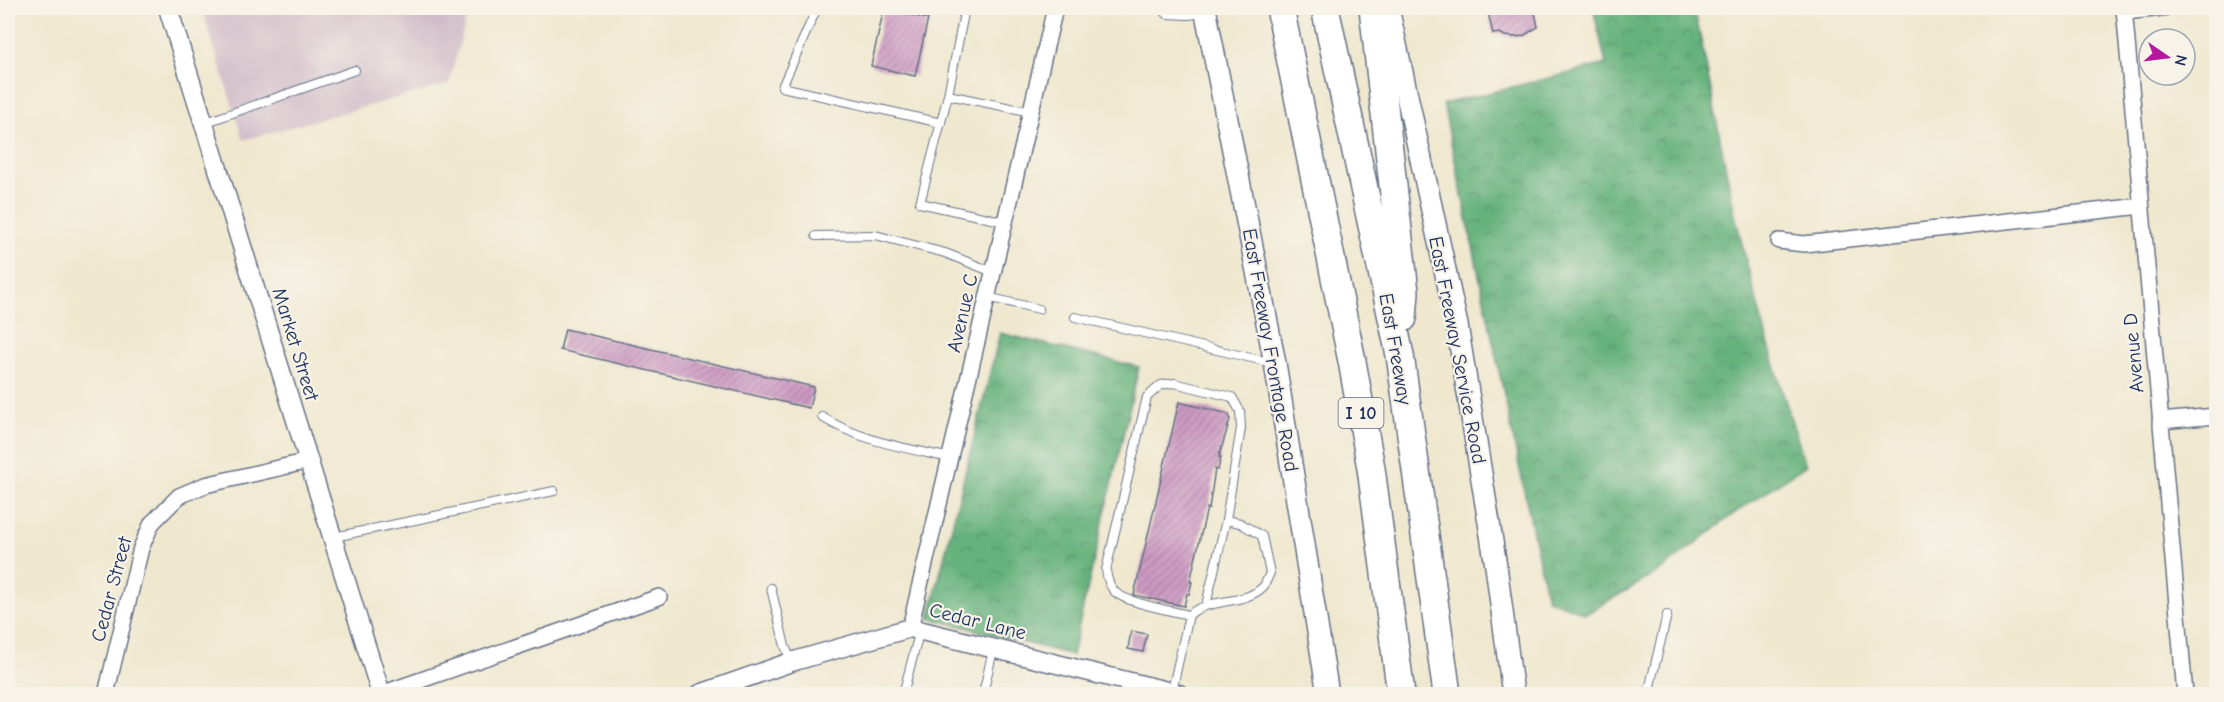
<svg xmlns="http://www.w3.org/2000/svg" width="2224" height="702" viewBox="0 0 2224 702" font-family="'Comic Neue',sans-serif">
<defs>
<pattern id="forest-crowns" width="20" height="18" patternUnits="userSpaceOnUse" patternTransform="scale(1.5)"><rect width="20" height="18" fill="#66b27d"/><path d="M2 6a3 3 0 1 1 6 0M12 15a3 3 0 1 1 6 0" fill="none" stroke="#53916a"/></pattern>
<pattern id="building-hatch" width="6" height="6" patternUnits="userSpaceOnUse" patternTransform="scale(1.5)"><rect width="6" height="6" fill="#cd9ac3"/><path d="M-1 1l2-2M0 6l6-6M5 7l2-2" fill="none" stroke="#a67ea2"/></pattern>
</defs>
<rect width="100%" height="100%" fill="#f7f3e8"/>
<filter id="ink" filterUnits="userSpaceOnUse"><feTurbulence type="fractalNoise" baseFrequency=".0167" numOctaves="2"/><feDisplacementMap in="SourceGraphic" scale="12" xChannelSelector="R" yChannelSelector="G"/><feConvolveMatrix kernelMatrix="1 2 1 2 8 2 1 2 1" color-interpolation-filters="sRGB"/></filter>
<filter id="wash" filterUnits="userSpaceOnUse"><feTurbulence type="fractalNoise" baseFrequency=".008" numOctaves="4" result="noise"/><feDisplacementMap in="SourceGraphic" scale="24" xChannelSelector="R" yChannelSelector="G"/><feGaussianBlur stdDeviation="1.35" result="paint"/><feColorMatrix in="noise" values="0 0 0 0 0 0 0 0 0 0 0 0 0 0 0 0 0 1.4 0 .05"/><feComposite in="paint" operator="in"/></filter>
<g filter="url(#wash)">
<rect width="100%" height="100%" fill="#efe8cf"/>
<path fill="#d1bdc9" d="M 202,8 L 469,8 L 449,84 L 243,140 Z"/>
<path fill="url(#forest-crowns)" stroke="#40706e" stroke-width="1.5" d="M 1593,8 L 1694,8 C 1711,82 1722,157 1739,232 C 1758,311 1780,387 1806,465 L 1732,515 L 1662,570 L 1586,614 L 1547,599 L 1443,104 L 1606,64 Z
M 1000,333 L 1139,367 L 1072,655 L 929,618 Z"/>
<g id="blocks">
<path fill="url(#building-hatch)" d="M 1487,8 L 1534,8 L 1538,27 L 1523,36 L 1516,37 L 1505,36 L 1500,33 L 1493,34 Z
M 884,9 L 928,19 L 915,76 L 871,66 Z
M 565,329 L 814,387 L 809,408 L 560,350 Z
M 1179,402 L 1229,414 L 1230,419 L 1219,457 L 1221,457 L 1218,470 L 1215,469 L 1209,509 L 1207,508 L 1190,582 L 1192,582 L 1189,594 L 1187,594 L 1184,606 L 1134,595 Z
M 1131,631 L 1147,634 L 1143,652 L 1128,649 Z"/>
</g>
</g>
<g filter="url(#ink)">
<use href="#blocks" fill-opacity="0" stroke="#657086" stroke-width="1.5"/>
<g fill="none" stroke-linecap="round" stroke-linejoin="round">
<defs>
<path id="service" d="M 817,8 L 782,87 L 941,123
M 965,8 L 948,95 L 1031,112
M 1162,8 L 1167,14 L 1188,15 L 1205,13
M 948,95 L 920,203 L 1005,222
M 204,123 L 355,70
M 816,236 L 875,235 L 945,253 L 993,272
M 987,297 L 1039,309
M 1075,317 L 1273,363
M 822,417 C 860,441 906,448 950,458
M 334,537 L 554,491
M 771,588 L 785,646 L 791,661
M 1189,615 C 1173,611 1126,603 1115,592 C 1109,586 1107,578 1106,570 L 1147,397 L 1161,385 L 1174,383 L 1232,397 L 1240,411 L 1241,428 L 1226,520
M 1172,691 L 1189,615 C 1209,597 1245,606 1264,586 C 1266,582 1268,577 1270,573 L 1262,536 L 1240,523 L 1226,520 L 1206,605
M 903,694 L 920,630
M 983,694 L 993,650
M 1648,694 L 1667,615"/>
<path id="minor" d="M 2124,8 L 2185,694
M 2124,12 L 2164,8
M 1779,241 L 1804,244 L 2141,206
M 2160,421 L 2216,416
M 910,628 L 1055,8
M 106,694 L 141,548 L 152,523 L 179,496 L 205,485 L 309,461
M 381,694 L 659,597"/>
<path id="tertiary" d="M 168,8 L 381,694
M 700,694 L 791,662 L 910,628 L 1179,694"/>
<path id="secondary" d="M 1205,8 L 1275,363 L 1328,694
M 1388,8 L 1457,325 L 1496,566 L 1513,694"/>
<path id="motorway" d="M 1280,8 L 1352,361 L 1371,468 L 1401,694
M 1325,8 L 1400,355 L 1447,694
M 1373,8 L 1405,292 L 1403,318"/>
</defs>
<use href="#service" stroke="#657086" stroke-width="10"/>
<use href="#minor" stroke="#657086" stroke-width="18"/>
<use href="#tertiary" stroke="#657086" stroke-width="21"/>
<use href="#secondary" stroke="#657086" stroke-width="24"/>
<use href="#motorway" stroke="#657086" stroke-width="30"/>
<use href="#service" stroke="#fff" stroke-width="8"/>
<use href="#minor" stroke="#fff" stroke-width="15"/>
<use href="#tertiary" stroke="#fff" stroke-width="18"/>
<use href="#secondary" stroke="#fff" stroke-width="21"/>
<use href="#motorway" stroke="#fff" stroke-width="27"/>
</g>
</g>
<g text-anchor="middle" stroke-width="4.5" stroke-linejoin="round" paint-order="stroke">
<rect fill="#f7f3e8" stroke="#5d6a87" stroke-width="1.5" x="1338.5" y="398" width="45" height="30" rx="4.5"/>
<g font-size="18" font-weight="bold" fill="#1b2f5e">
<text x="1361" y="419">I 10</text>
</g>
<g font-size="20" fill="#1b2f5e" stroke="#f7f3e8">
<text transform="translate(962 313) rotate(-77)" y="7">Avenue C</text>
<text transform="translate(296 344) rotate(73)" y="7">Market Street</text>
<text transform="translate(1396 349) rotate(80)" y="7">East Freeway</text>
<text transform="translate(1271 350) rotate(80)" y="7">East Freeway Frontage Road</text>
<text transform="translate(1458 350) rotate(79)" y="7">East Freeway Service Road</text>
<text transform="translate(2133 353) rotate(-95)" y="7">Avenue D</text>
<text transform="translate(111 589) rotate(-75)" y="7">Cedar Street</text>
<text transform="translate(978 621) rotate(14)" y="7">Cedar Lane</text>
</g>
</g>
<rect width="2224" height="702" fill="none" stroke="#f7f3e8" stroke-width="30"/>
<g transform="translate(2167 57) rotate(104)"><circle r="28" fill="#f7f3e8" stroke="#9fa5b1" stroke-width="1.5"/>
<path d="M0-4.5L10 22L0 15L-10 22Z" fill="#b5179e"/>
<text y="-9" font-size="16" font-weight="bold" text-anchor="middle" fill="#1b2f5e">N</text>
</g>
</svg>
